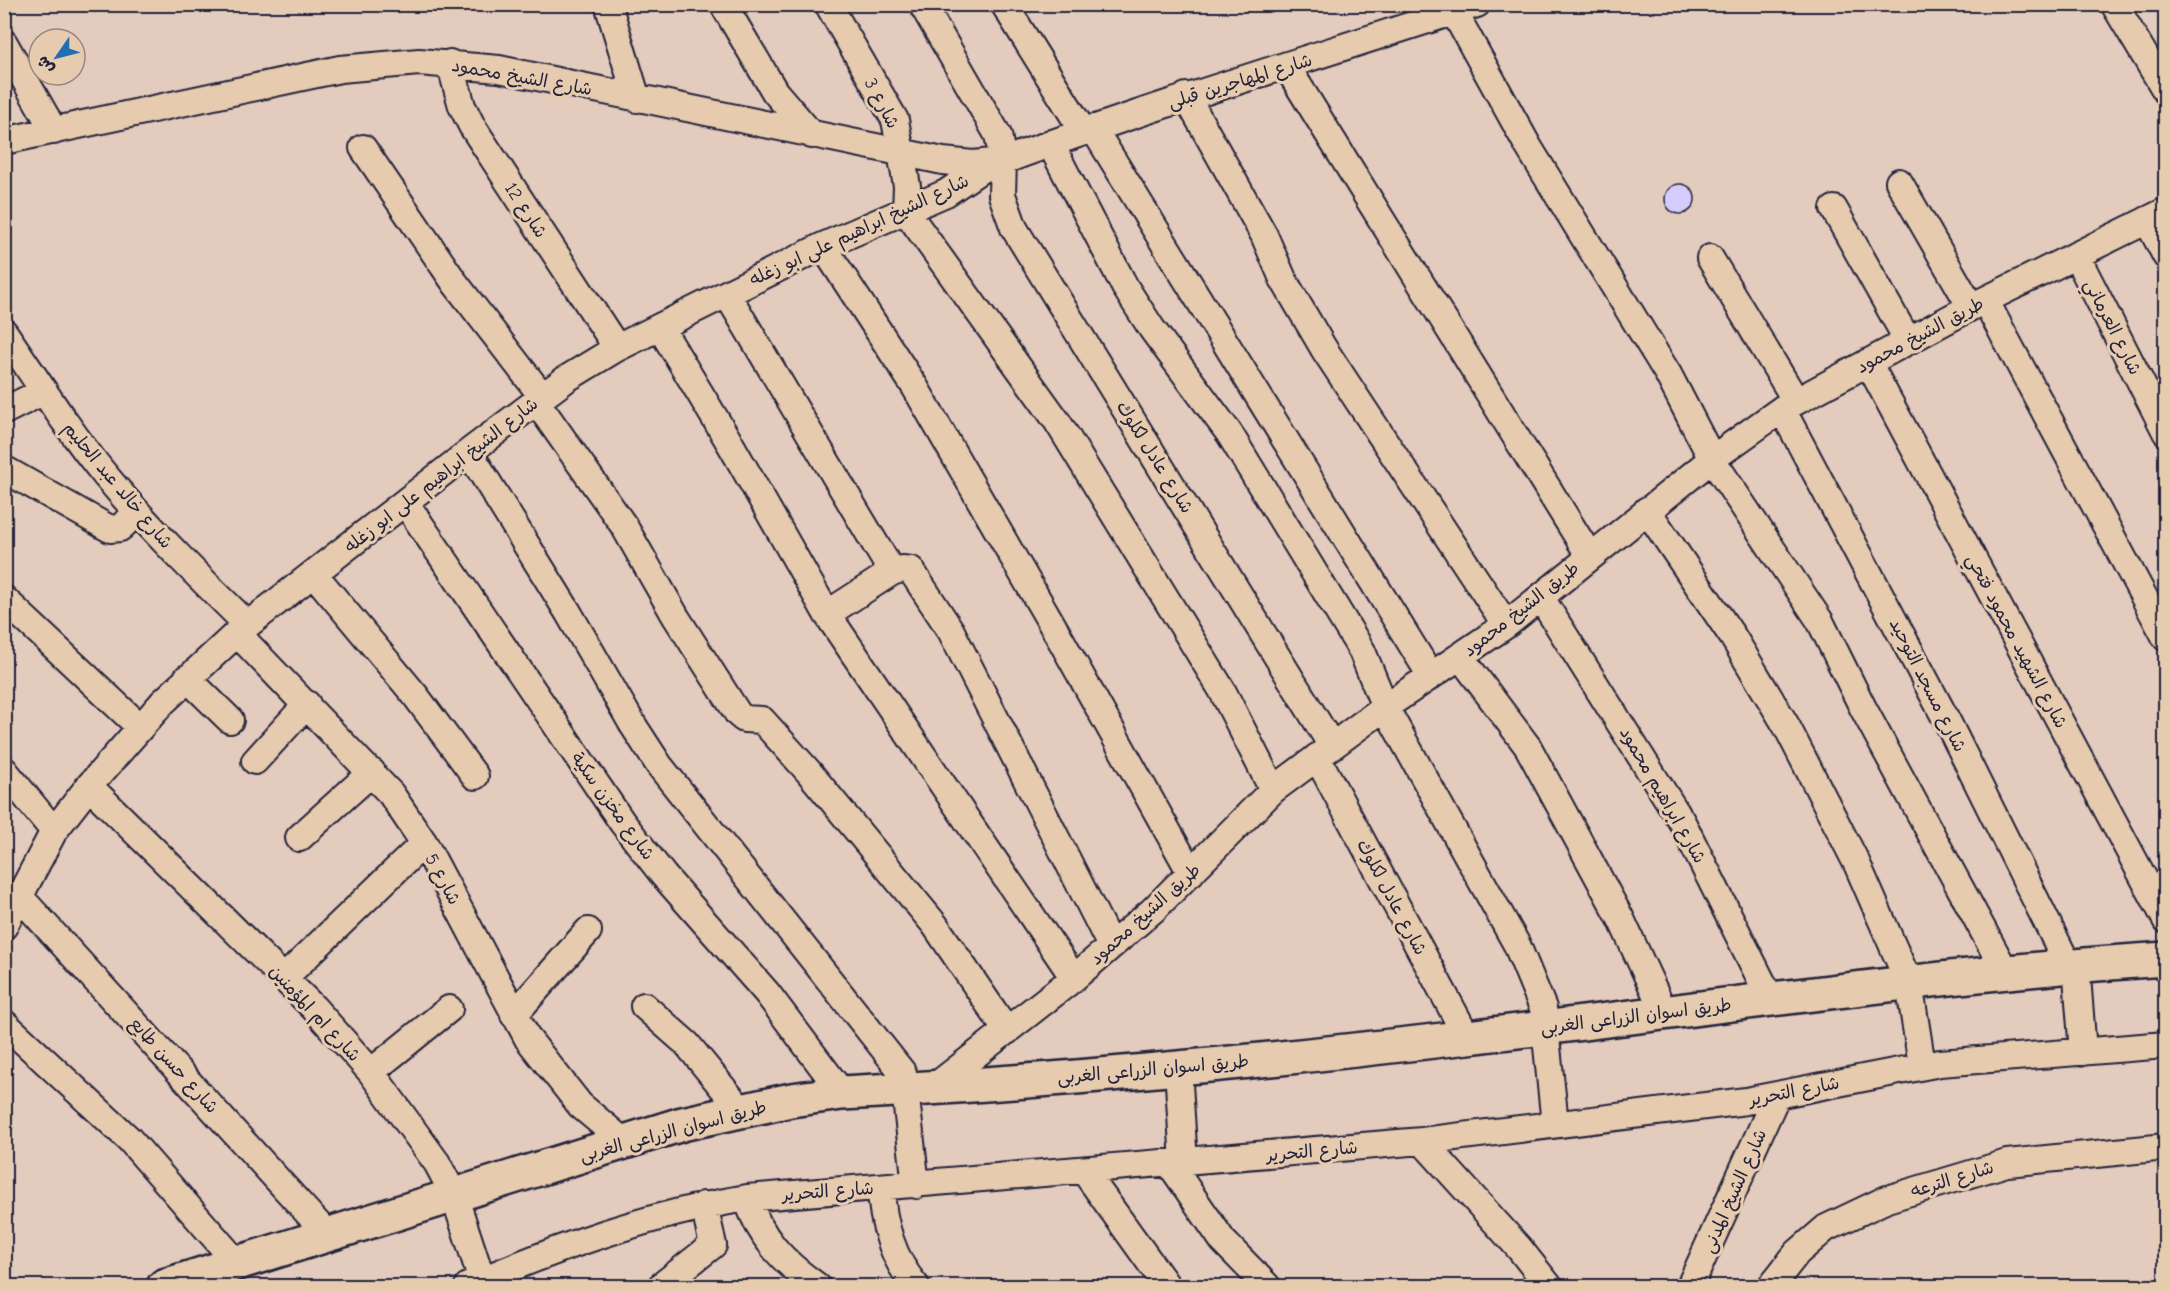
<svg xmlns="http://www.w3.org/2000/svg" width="2170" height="1291" viewBox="0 0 2170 1291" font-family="'Comic Neue','Playpen Sans Arabic',sans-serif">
<rect width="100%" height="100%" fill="#e3cbbe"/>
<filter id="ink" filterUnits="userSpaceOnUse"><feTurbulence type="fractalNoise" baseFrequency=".0167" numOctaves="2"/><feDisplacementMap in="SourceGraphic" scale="12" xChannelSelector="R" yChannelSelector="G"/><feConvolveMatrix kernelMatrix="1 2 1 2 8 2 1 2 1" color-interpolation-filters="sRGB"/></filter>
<g filter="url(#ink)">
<path fill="#d5ccfe" stroke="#22223b" stroke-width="1.5" d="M1665 199a15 15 0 1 1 30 0a15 15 0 1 1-30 0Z"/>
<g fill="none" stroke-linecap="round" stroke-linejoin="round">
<defs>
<path id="minor" d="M 608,4 L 637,99
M 723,4 L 775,92 L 812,135
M 828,4 L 895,120 L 907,186 L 906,211 L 1057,421 L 1222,690 L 1273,790
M 922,4 L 998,135 L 1003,161 L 1002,195 L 1014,228 L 1332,746
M 1004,4 L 1083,131
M 2114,4 L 2166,91
M 1454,12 L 1528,146 L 1668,374 L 1712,459 L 1820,621 L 1863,708 L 2005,971
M 4,43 L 54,131
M 450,63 L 462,106 L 472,126 L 617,348
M 1287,67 L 1589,555
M 1186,96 L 1264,235 L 1283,279 L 1324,349 L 1506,625
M 1093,128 L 1431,676
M 4,141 L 340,69 L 419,62 L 499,69 L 943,161 L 973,164 L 1003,161 C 1160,103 1319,56 1477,4
M 1050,143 L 1125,287 L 1152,329 L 1229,433 L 1362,651 L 1385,707 L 1517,945 L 1543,1008 L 1555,1124
M 363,148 L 455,283 L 542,396
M 1899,182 L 1971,307
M 1834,209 L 1908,341
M 2147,220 L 2166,256
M 823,246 L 915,387 L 1061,640 L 1191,873
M 2076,255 L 2166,432
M 1710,258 L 1796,401
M 727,294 L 892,572
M 1985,300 L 2166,638
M 660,327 L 731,445 L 827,614 L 1074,978
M 4,332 C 37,380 68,430 105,475 C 149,528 198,576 248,625
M 1868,362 L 2166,920
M 536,401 L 624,526 L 676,617 L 738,714 L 744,719 L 762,720 L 808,771 L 935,925 L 1007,1031
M 1782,409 L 1947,721 L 2068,965
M 4,411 L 44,391
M 469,452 L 568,612 L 633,725 L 659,765 L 903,1073 L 916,1185
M 4,469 L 110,529 L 120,528 L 137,512
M 405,502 L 622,822 L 664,876 L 767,993 L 842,1093
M 1647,510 L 1733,637 L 1787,727 L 1857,864 L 1909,983 L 1922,1065
M 314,574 L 415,695 L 475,776
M 1541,598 L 1682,822 L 1771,1000
M 4,599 L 140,727
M 827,614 L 892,572 L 902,569 L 911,570 L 951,631 L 1111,946
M 237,633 L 391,794 L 424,843 L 528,1039 L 580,1105 L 624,1142
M 1460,656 L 1528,747 L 1621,919 L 1664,1012
M 187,678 L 230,720
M 1317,757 L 1467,1037
M 255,761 L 307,704
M 4,770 L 54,831
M 89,786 L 314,1008 L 371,1072 L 437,1163 L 454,1195 L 482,1280
M 299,838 L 372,772
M 19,896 L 328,1235
M 4,926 L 54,831 L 89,786 L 163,702 L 237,633 L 469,452 L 566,379 L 617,348 L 823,246 L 946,193 L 992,162
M 2076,964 L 2083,1052
M 284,978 L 424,843
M 644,1006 L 687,1044 L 741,1110
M 514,1015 L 588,931
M 4,1023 L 129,1139 L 237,1263
M 1178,1068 L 1184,1163
M 371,1072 L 449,1009
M 933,1088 L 1074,978 L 1153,910 L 1273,790 L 1385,707 L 1506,625 L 1712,459 L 1782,409 L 1971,307 L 2166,211
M 1422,1141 L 1519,1248 L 1549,1286
M 1170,1164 L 1223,1241 L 1267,1286
M 1085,1172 L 1167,1286
M 881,1188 C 882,1222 893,1260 916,1286
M 747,1198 C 760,1238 783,1262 817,1286
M 468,1286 C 559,1247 649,1214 747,1198 L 1422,1141 L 1746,1101 L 1940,1063 L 2166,1045
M 661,1286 L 713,1245 L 704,1205
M 1690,1286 L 1777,1095
M 1771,1286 L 1797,1253 L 1826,1228 L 1887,1199 L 2007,1163 L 2166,1147"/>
<path id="major" d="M 164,1286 L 682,1124 L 791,1100 L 842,1093 C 1051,1082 1260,1062 1468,1037 C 1700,1010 1932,974 2166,959"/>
</defs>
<use href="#minor" stroke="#22223b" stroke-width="30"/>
<use href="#major" stroke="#22223b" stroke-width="38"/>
<use href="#minor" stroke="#e7cbae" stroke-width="26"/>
<use href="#major" stroke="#e7cbae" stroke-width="33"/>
</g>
</g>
<g text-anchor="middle" stroke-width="6" stroke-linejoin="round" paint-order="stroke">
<g font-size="18" fill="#22223b" stroke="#e7cbae">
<text transform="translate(522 77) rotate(10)" y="6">شارع الشيخ محمود</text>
<text transform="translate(1240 81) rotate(-17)" y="6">شارع المهاجرين قبلى</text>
<text transform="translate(882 103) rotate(62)" y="6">شارع 3</text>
<text transform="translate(526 210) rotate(57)" y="6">شارع 12</text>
<text transform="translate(859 230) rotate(-25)" y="6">شارع الشيخ ابراهيم على ابو زغله</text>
<text transform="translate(2113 327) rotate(63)" y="6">شارع العرماني</text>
<text transform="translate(1920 335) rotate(-28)" y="6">طريق الشيخ محمود</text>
<text transform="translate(1155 457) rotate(58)" y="6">شارع عادل لكلوك</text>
<text transform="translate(441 475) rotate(-38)" y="6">شارع الشيخ ابراهيم على ابو زغله</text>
<text transform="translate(118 485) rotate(50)" y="6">شارع خالد عبد الحليم</text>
<text transform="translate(1521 609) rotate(-38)" y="6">طريق الشيخ محمود</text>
<text transform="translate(2017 641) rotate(62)" y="6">شارع الشهيد محمود فتحي</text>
<text transform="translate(1928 685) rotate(63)" y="6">شارع مسجد التوحيد</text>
<text transform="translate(1663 795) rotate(60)" y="6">شارع ابراهيم محمود</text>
<text transform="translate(613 806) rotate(54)" y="6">شارع مخزن سكية</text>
<text transform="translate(443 879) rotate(62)" y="6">شارع 5</text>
<text transform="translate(1392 897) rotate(62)" y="6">شارع عادل لكلوك</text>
<text transform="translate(1145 914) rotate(-42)" y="6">طريق الشيخ محمود</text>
<text transform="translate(315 1013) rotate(47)" y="6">شارع ام المؤمنين</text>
<text transform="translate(1636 1016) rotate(-7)" y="6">طريق اسوان الزراعى الغربى</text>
<text transform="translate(174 1065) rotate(48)" y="6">شارع حسن طايع</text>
<text transform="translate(1153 1069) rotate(-5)" y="6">طريق اسوان الزراعى الغربى</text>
<text transform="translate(1794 1091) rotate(-11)" y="6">شارع التحرير</text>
<text transform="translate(673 1131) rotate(-15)" y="6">طريق اسوان الزراعى الغربى</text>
<text transform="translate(1312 1151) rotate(-5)" y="6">شارع التحرير</text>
<text transform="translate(1952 1179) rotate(-17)" y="6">شارع الترعه</text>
<text transform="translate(828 1191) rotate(-4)" y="6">شارع التحرير</text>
<text transform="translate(1734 1191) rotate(-66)" y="6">شارع الشيخ المدنى</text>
</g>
</g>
<rect width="2170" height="1291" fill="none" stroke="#e7cbae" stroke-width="24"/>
<rect x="12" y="12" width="2146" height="1267" fill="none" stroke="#22223b" stroke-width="2" filter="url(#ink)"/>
<g transform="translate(57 57) rotate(235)"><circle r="28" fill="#e7cbae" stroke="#988780" stroke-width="1.5"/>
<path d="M0-4.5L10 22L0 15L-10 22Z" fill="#1f6fb2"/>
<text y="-9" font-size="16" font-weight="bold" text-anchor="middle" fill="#22223b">ش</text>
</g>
</svg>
